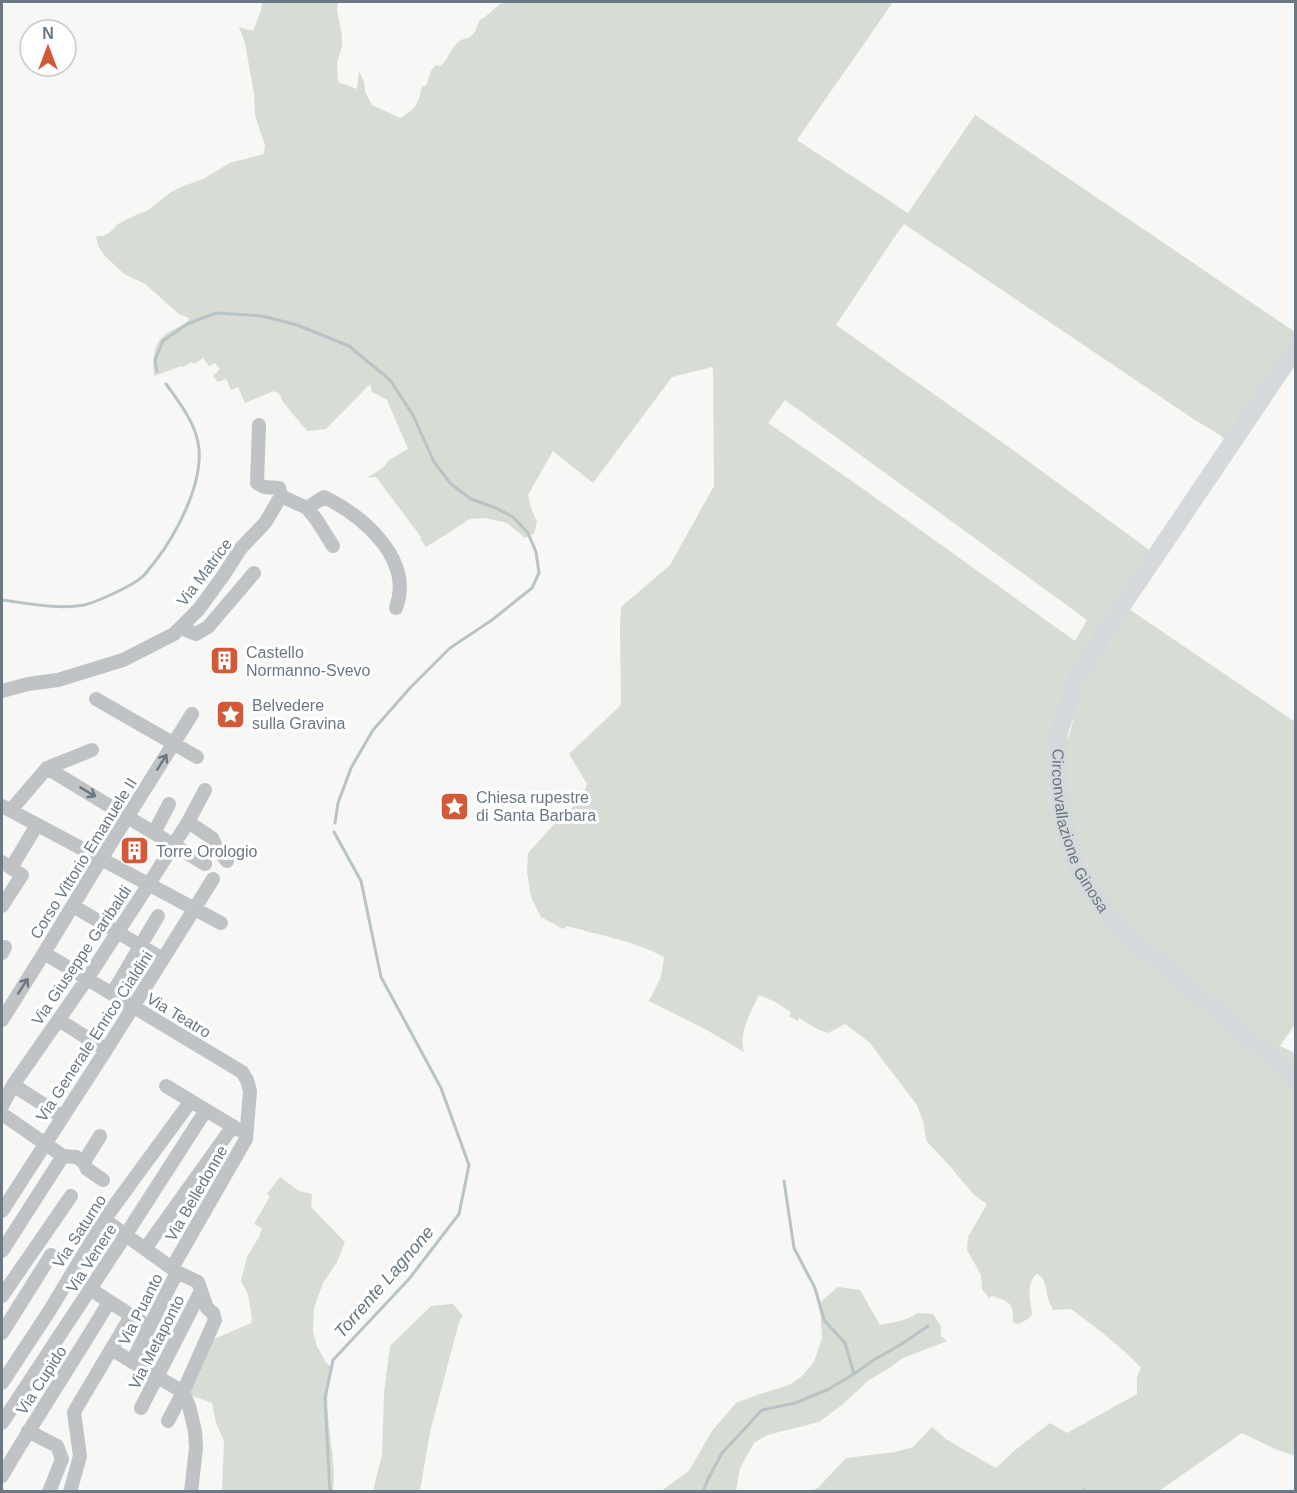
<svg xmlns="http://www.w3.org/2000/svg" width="1297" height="1493" viewBox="0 0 1297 1493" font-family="Helvetica,sans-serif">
<rect width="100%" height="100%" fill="#f7f7f5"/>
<path fill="#d7dcd4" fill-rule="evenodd" d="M 262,2 L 338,2 L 337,10 L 342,36 L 342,46 L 337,63 L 338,82 L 357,89 L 359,71 L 364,81 L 365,92 L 372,105 L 400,118 C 407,114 415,109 418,101 C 421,95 419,92 423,86 L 426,86 L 432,69 L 436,65 L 440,66 C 448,61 450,50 457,43 C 461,39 466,39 470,37 C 476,33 477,25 480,20 C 489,15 495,6 504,2 L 893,2 L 797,140 L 908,213 L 975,115 L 1295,332 L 1295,337 L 1226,441 L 1220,435 L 1195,420 L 904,224 L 893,239 L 836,325 L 1013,450 L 1152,552 L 1095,639 L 1054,753 L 1087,893 L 1295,1086 L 1295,1456 L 1275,1449 L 1242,1433 L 1159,1491 L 809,1491 L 818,1488 L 846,1458 L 895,1452 L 913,1447 L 932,1427 L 947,1440 L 996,1468 L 1015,1450 L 1050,1423 L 1067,1433 L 1137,1394 L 1137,1377 L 1141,1368 C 1120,1345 1095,1327 1071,1309 L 1053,1310 C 1052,1307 1050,1304 1049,1301 C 1045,1291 1048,1280 1037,1274 C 1025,1283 1031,1302 1032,1315 L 1028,1319 L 1018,1324 L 1013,1322 C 1014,1303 1009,1301 992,1296 L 989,1298 L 982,1289 L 981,1275 L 967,1250 L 968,1237 L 987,1204 L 974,1195 L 949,1165 L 930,1145 L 926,1140 L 924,1124 L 917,1105 L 869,1042 L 845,1024 L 828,1033 L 819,1030 L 799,1018 L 798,1021 L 789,1016 L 791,1012 L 775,1002 L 759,995 C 751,1013 738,1032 744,1052 L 705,1029 L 649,1001 L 661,977 L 664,957 C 635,941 599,935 567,926 L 563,929 L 541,917 L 531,897 L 527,872 L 528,853 L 556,822 L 582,799 L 587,784 L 569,754 L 621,705 L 620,629 L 621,607 L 670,565 L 714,486 L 713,369 L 712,367 L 672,377 L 593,483 L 553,451 L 528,495 L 531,508 L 537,522 L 534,534 L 525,538 L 507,523 L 485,518 L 470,519 L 426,547 L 420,538 L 421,537 L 376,477 L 367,478 L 384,467 L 389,460 L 408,449 L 387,400 L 372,392 L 370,384 L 326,429 L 307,431 L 283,402 L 280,395 L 274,391 L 245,403 L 238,387 L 231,390 L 226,379 L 218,382 L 213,376 L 220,369 L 215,363 L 209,366 L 203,358 L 194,364 L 192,362 L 183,367 L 182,366 L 154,376 C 153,369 153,363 154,356 C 157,334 169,333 186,323 L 188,321 L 189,318 L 179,314 L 145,284 L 124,274 L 105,256 L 98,246 L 96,236 L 103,236 L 109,233 L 118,224 L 138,214 L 147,211 L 171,192 L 181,187 L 203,179 L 230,163 L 264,154 L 265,145 L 255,116 L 254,94 L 245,43 L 239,27 L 253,31 L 261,11 ZM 785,400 L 1087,620 L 1075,641 L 859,486 L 768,423 Z
M 1129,609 L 1295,722 L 1296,1023 L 1280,1046 L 1295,1053 L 1295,1071 L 1150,947 L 1098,890 L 1068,820 L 1065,752 L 1082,685 Z
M 280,1177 L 299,1191 L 312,1194 L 311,1207 L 345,1242 L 337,1262 L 323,1283 L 314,1308 L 313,1332 L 317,1346 L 326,1363 L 333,1368 C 318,1406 338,1452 333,1491 L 222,1491 L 224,1441 L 216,1423 L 212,1403 L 184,1393 L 210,1341 L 251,1323 L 252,1319 L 248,1294 L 241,1281 L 247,1257 L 259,1237 L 262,1228 L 254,1224 L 270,1196 L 267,1194 Z
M 839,1287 L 860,1290 L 880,1325 C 892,1322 909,1321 917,1313 L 933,1314 L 941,1326 L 941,1336 L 947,1341 L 903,1358 L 888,1369 L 869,1380 L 842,1405 L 819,1422 L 767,1435 L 754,1443 L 740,1468 L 736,1491 L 661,1491 L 689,1471 L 712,1431 L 736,1403 L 757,1395 L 789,1385 L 801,1377 L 814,1362 L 822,1338 L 820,1303 C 824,1299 834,1289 839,1287 Z
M 453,1304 L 463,1316 L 459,1322 L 430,1432 L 420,1491 L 373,1491 L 382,1455 L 384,1392 L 390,1346 L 431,1306 Z"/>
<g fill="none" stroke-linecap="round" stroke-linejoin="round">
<path stroke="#b8c3c6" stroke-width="3" d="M 157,371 L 155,360 L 163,341 L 187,324 L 216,313 L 262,316 L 297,325 L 349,346 L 390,380 L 413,415 L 434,462 L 451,484 L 471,499 L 496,508 L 513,517 L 528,533 L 536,552 L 539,573 L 532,588 L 492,620 L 450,648 L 410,688 L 373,730 L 351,768 L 338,803 L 335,823
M 2,600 C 26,603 59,610 84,605 C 97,602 132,586 142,577 C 147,573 150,567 154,563 C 176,535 202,486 199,449 C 197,425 180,403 166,384
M 784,1181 L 794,1248 L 815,1288 L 824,1320 L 845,1343 L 854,1374
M 330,1492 L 325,1398 L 333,1360 L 409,1279 L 459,1214 L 469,1165 L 441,1088 L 381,977 L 361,881 L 334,832
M 703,1492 L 708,1479 L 722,1453 L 762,1410 L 795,1403 L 827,1390 L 854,1374 L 872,1361 L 900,1345 L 928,1326
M 1081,1492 L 1084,1490"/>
<path stroke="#bfc3c6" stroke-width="14" d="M 259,425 L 257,483 L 264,487 L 279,488 L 281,496
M 281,496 L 307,508 L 316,519 L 333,546
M 307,508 L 324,497 C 363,516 414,559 396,608
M 181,628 L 196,634 L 208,627 L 254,573
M 2,691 L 28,684 L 58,680 L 123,660 L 174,634 L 199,609 L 223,576 L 241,548 L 265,523 L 281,496
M 96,699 L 197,757
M 47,768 L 205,864
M 2,806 L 221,923
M 11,810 L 47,768 L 92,750
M 188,822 L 212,838 L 217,849 L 227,861
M 154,833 L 169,804
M 2,862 L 22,875 L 2,906
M 11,868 L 37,825
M 73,906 L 163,959
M 2,953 L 5,947
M 44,953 L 242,1072 L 247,1080 L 250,1091 L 246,1139 L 172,1268
M 112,994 L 158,916
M 2,1020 L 44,953 L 101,859 L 192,714
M 59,1020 L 106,1050
M 13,1085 L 63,1117
M 166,1086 L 239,1130
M 2,1106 L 13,1085 L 87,979 L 149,884 L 188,822 L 205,790
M 2,1114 L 63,1156 L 76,1157 L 84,1162 L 87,1169 L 103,1180
M 84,1162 L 100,1136
M 2,1211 L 106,1050 L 213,879
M 99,1231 L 109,1223 L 177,1272 L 198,1282 L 207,1308 L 213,1313 L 215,1320 L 183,1392 L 168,1421
M 145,1249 L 233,1126
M 2,1251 L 63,1156
M 90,1289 L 149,1327
M 2,1296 L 71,1196
M 2,1333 L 51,1255
M 111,1349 L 183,1392 L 189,1406 L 195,1431 L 196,1448 L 191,1492
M 132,1362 L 177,1272
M 2,1383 L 50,1310 L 106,1217 L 191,1101
M 141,1408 L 201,1291
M 2,1423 L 125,1236 L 206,1110
M 28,1431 L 57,1446 L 62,1459 L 49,1492
M 2,1476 C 36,1417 74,1361 109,1302
M 70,1492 L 80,1456 L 74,1412 L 131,1316"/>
<path stroke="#d5d9dc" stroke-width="18" id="s1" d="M 1296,348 L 1105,631 L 1075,683 L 1059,733 L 1058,776 L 1063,821 L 1079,870 L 1103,907 L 1135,942 L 1296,1078"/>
</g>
<defs><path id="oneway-shaft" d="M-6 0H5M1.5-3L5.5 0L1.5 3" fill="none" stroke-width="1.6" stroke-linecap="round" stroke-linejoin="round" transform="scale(1.5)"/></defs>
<g stroke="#697883">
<use href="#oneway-shaft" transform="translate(162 762) rotate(-58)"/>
<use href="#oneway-shaft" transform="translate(88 792) rotate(31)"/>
<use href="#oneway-shaft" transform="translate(23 986) rotate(-57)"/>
</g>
<defs>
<symbol id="building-square" viewBox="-11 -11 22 22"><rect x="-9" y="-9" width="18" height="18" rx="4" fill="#d35939" stroke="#fff"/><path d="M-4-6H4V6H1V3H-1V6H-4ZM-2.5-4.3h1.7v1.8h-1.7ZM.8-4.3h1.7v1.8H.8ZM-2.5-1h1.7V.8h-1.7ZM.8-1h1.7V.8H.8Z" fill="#fff"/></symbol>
<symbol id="sight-square" viewBox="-11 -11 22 22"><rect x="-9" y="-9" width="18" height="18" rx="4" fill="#d35939" stroke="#fff"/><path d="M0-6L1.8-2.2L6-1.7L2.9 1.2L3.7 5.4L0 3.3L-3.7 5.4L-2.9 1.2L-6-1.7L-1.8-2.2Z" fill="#fff"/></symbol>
</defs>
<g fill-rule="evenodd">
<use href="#building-square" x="208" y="644" width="33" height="33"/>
<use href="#sight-square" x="214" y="698" width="33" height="33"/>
<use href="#sight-square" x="438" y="790" width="33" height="33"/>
<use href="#building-square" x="118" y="834" width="33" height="33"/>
</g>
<g text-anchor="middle" stroke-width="6" stroke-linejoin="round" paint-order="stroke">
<g font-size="16" fill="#697883" stroke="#fff">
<text transform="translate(204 572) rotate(-53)" y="6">Via Matrice</text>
<text dy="6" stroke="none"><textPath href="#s1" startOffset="556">Circonvallazione Ginosa</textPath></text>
<text transform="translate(83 858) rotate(-58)" y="6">Corso Vittorio Emanuele II</text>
<text transform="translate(81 955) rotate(-56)" y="6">Via Giuseppe Garibaldi</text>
<text transform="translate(179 1015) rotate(31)" y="6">Via Teatro</text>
<text transform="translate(94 1036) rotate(-57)" y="6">Via Generale Enrico Cialdini</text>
<text transform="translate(196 1193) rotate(-60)" y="6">Via Belledonne</text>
<text transform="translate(79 1231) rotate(-57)" y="6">Via Saturno</text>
<text transform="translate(91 1258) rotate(-57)" y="6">Via Venere</text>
<text transform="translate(140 1309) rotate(-63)" y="6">Via Puanto</text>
<text transform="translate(156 1342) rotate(-63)" y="6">Via Metaponto</text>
<text transform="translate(41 1380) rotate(-57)" y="6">Via Cupido</text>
</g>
<g font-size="16" fill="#697883" stroke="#fff" text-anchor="start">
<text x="246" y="658">Castello<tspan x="246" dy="18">Normanno-Svevo</tspan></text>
<text x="252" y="711">Belvedere<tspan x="252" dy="18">sulla Gravina</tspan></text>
<text x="476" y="803">Chiesa rupestre<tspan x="476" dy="18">di Santa Barbara</tspan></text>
<text x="156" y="857">Torre Orologio</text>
</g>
<g font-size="18" font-style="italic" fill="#65787f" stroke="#fff">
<text transform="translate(384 1282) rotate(-49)" y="6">Torrente Lagnone</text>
</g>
</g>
<rect width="1297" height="1493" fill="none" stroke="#697883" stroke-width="6"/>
<g transform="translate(48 48)"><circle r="28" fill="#ffffff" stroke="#c3c9cd" stroke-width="1.5"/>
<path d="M0-4.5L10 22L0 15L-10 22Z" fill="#d35939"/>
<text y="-9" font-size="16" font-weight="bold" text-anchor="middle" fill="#697883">N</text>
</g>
</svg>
